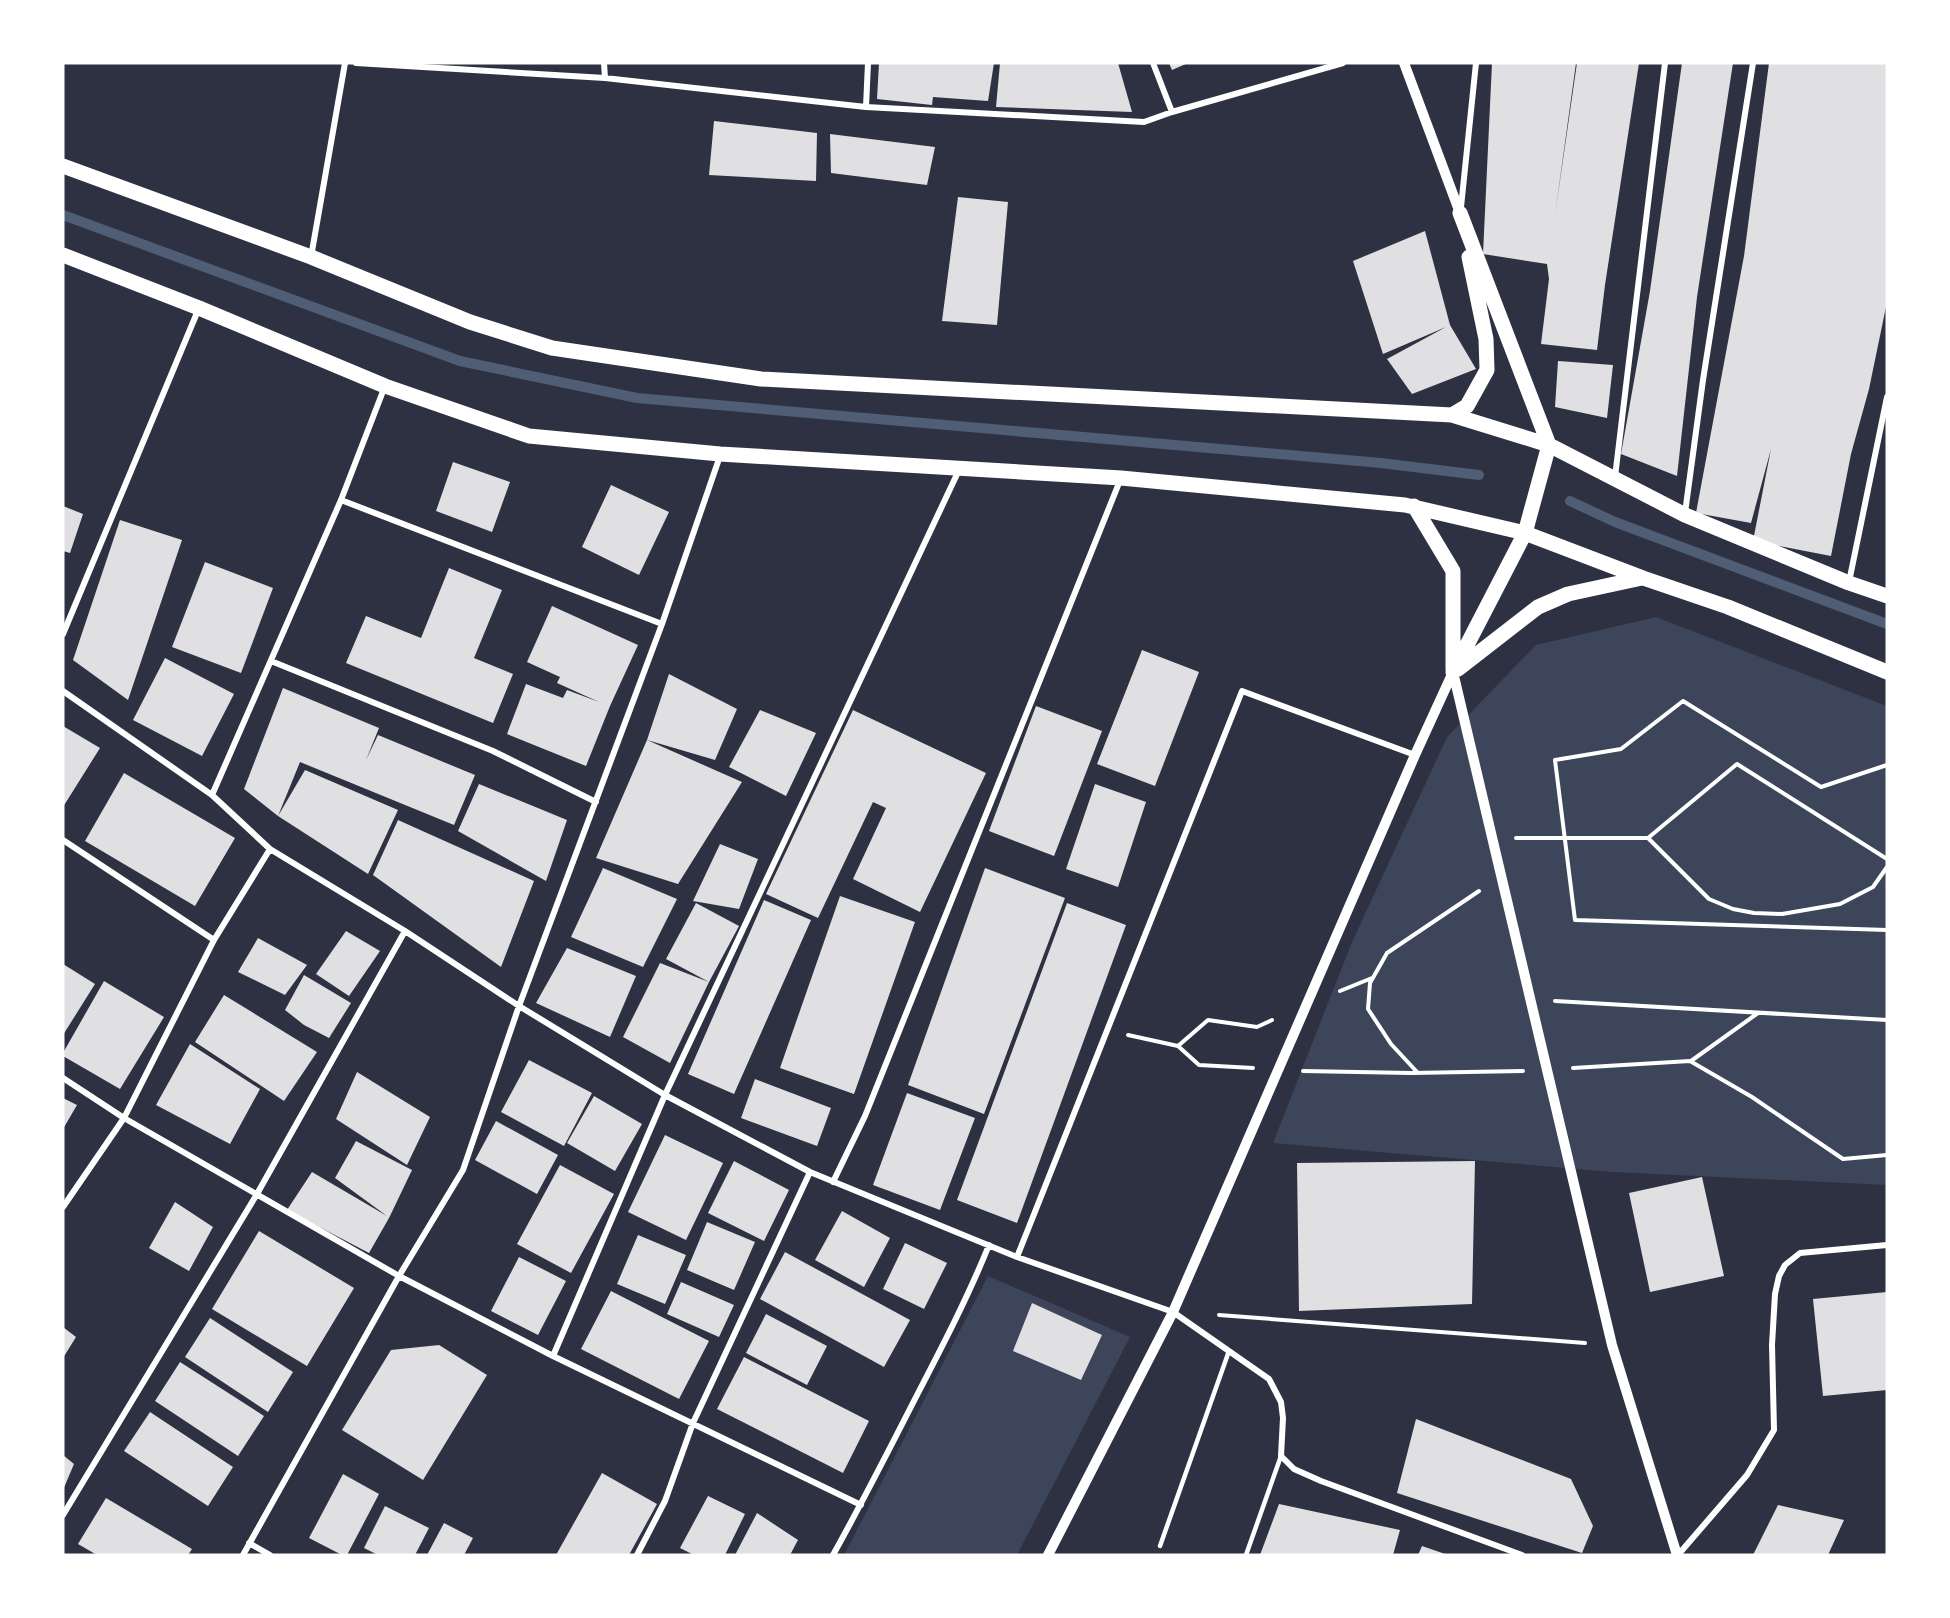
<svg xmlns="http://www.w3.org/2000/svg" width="1950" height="1618" viewBox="0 0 1950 1618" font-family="Manrope,sans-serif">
<rect width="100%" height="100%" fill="#2d3142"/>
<path fill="#3c4559" d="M 1656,617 L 1887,706 L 1887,1185 L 1613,1172 L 1273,1143 L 1352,942 L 1447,737 L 1536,645 Z
M 988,1276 L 1130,1337 L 1017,1555 L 844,1555 Z"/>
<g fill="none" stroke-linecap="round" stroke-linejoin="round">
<path stroke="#4f5d75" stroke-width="10" d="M 63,215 L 460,361 L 637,398 L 1381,463 L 1479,475
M 1570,501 L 1615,522 L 1887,624"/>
</g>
<path fill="#e0e0e3" d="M 879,63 L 994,63 L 988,101 L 933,97 L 932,105 L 877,99 Z
M 1000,63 L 1118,63 L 1132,112 L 996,107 Z
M 1169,63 L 1188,63 L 1172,70 Z
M 1492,63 L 1576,63 L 1555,215 L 1577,63 L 1639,63 L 1605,285 L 1597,350 L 1541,344 L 1549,279 L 1547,264 L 1483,254 Z
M 1682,63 L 1733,63 L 1697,297 L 1677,476 L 1621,454 L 1650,291 Z
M 1769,63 L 1887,63 L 1887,302 L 1869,389 L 1851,454 L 1831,556 L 1753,541 L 1771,449 L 1751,523 L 1696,513 L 1744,256 Z
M 714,121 L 817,133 L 816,181 L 709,175 Z
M 830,134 L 935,147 L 927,185 L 831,173 Z
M 958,197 L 1008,202 L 997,325 L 942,321 Z
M 1425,231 L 1450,325 L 1476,369 L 1412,394 L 1387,359 L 1446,327 L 1383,354 L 1353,261 Z
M 1558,361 L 1613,365 L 1607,418 L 1555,407 Z
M 453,462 L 510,482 L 492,532 L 436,511 Z
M 611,485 L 669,512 L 639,575 L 582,547 Z
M 63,506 L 83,514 L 70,553 L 63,551 Z
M 120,520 L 182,540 L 128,700 L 73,660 Z
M 205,562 L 273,588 L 241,673 L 172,647 Z
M 449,568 L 502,590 L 474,658 L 513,674 L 493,723 L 346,663 L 366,616 L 421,638 Z
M 552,606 L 638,645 L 610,706 L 586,766 L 507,734 L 526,684 L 563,698 L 567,690 L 599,702 L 557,683 L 560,677 L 527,662 Z
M 1142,650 L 1199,672 L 1155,786 L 1097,764 Z
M 165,658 L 234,694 L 202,756 L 133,720 Z
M 669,674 L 737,709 L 715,760 L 647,740 Z
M 283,688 L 379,728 L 366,760 L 378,735 L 475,775 L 454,825 L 300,762 L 278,816 L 305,770 L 398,810 L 368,874 L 278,816 L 244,789 Z
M 1036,706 L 1102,731 L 1054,856 L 989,831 Z
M 760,710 L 816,733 L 786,796 L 729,767 Z
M 853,710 L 986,773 L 920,912 L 853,879 L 886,808 L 873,802 L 818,918 L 766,894 Z
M 63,726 L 100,748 L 63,807 Z
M 647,740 L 742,782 L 678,884 L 596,858 Z
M 124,773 L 235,838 L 195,906 L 85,841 Z
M 479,784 L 567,820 L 546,881 L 458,831 Z
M 1095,784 L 1146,802 L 1118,887 L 1066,869 Z
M 398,820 L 534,881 L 501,967 L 373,875 Z
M 720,844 L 758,859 L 739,909 L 693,901 Z
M 603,868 L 677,899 L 643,967 L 571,937 Z
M 985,868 L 1065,898 L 984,1114 L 908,1085 Z
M 840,896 L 915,922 L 854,1094 L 780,1068 Z
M 764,900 L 811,920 L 734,1094 L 688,1074 Z
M 696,903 L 739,926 L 709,982 L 670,1063 L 623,1037 L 660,963 L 709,982 L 666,959 Z
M 1067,903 L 1126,925 L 1017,1223 L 957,1200 Z
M 346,931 L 380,951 L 349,996 L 316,974 Z
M 258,938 L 307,965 L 285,995 L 238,972 Z
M 567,948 L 636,976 L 610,1037 L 536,1003 Z
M 63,964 L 95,984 L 63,1035 Z
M 304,975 L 351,1003 L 329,1038 L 304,1025 L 285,1010 Z
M 104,981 L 164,1017 L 120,1089 L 63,1056 L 63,1053 Z
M 224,995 L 317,1052 L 284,1101 L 195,1042 Z
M 190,1044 L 260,1089 L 230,1144 L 156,1105 Z
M 529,1060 L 592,1093 L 564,1146 L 501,1112 Z
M 357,1072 L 430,1117 L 407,1165 L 336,1119 Z
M 755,1079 L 831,1108 L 817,1146 L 741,1118 Z
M 907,1093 L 975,1118 L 940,1210 L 873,1185 Z
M 594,1096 L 642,1124 L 615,1171 L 567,1143 Z
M 63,1098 L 77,1105 L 63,1129 Z
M 496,1121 L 558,1155 L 537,1194 L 475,1160 Z
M 665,1135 L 723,1163 L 686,1240 L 628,1212 Z
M 356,1141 L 412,1170 L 389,1218 L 369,1253 L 287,1210 L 312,1172 L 387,1216 L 335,1178 Z
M 734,1161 L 789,1190 L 764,1241 L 708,1213 Z
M 1475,1161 L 1472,1304 L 1299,1311 L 1297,1163 Z
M 560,1165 L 614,1194 L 571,1273 L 517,1244 Z
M 1702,1177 L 1724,1276 L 1650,1292 L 1629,1193 Z
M 175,1202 L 213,1227 L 189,1271 L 149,1248 Z
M 842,1211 L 890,1238 L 864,1287 L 815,1260 Z
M 707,1222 L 755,1242 L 734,1290 L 687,1270 Z
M 259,1231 L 354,1288 L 307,1366 L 212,1309 Z
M 638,1235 L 686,1255 L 665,1304 L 617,1284 Z
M 905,1243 L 947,1263 L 924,1309 L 883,1289 Z
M 785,1252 L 910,1320 L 884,1367 L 760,1299 Z
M 519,1257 L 566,1281 L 538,1335 L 491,1311 Z
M 681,1282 L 734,1305 L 719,1337 L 667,1314 Z
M 611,1291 L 709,1341 L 679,1399 L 581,1349 Z
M 1887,1292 L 1887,1390 L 1823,1396 L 1813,1299 Z
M 1032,1303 L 1102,1335 L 1081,1380 L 1013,1351 Z
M 766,1314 L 827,1346 L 807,1385 L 746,1353 Z
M 210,1318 L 293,1372 L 268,1412 L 185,1357 Z
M 63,1327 L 76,1337 L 63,1358 Z
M 439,1345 L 487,1375 L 423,1480 L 342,1430 L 391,1350 Z
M 744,1357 L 869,1421 L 843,1473 L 717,1409 Z
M 180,1362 L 264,1416 L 238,1456 L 155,1401 Z
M 150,1412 L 233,1467 L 208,1506 L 124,1451 Z
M 1416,1419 L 1571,1479 L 1593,1526 L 1582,1553 L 1397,1493 Z
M 63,1455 L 74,1464 L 63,1490 Z
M 602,1473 L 657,1504 L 629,1555 L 556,1555 Z
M 343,1474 L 379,1494 L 347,1555 L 342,1555 L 309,1538 Z
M 708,1496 L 745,1514 L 725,1555 L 694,1555 L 680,1548 Z
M 106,1498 L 192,1549 L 188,1555 L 97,1555 L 78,1544 Z
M 1279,1504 L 1400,1530 L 1393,1555 L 1260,1555 Z
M 1778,1505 L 1844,1520 L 1828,1555 L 1753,1555 Z
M 385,1506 L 429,1528 L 415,1555 L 378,1555 L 364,1548 Z
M 757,1513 L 798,1540 L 790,1555 L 735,1555 Z
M 444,1523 L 473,1538 L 464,1555 L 427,1555 Z
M 1422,1546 L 1448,1555 L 1418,1555 Z"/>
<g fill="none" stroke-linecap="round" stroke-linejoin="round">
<path stroke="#fff" stroke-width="4" d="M 1887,765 L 1821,787 L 1683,701 L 1621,749 L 1555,760 L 1575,920 L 1887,930
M 1516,838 L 1648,838 L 1737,764 L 1887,859
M 1648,838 L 1709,899 L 1733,909 L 1754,913 L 1782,914 L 1840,904 L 1873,887 L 1887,867
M 1340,991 L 1372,978
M 1555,1001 L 1887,1020
M 1128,1035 L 1178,1046 L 1199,1065 L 1253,1068
M 1178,1046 L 1208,1020 L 1257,1027 L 1272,1020
M 1691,1061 L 1758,1013
M 1573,1068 L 1690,1061 L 1752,1097 L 1843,1159 L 1887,1155
M 1303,1071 L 1411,1073 L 1523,1071
M 1418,1073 L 1391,1044 L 1368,1009 L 1370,983 L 1387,953 L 1479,891
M 1219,1315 L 1585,1343"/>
<path stroke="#fff" stroke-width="4.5" d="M 1160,1546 L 1229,1351
M 1246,1555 L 1281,1456"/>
<path stroke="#fff" stroke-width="6" d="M 356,63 L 605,78
M 604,63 L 605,78 L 866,107 L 1144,122 L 1172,112 L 1343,63
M 1153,63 L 1172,112
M 866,107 L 868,63
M 1461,207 L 1476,63
M 311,257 L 345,63
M 1615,477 L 1665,63
M 341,500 L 662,624
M 1685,513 L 1703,380 L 1753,63
M 1849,582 L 1887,397
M 63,634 L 199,308
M 271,661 L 493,751 L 596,802
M 63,691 L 212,795 L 270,849 L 405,931 L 519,1006 L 665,1095 L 810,1172 L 1017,1257 L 1173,1312 L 1269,1379 L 1281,1402 L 1283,1418 L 1281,1456 L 1294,1469 L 1321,1481 L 1522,1555
M 212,795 L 341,500 L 385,386
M 63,840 L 214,940
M 63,1078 L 124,1118 L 399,1276 L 553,1356 L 861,1505
M 833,1182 L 865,1116 L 1121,478
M 63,1207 L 124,1118 L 214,940 L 270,849
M 1017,1257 L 1242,691 L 1415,755
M 553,1356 L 665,1095 L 959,470
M 63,1515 L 257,1194 L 405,931
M 249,1543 L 270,1555
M 243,1555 L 399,1276 L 463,1170 L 519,1006 L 662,624 L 720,456
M 637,1555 L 665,1501 L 693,1423 L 810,1172
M 833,1555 C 862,1503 889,1450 916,1397 C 942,1347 968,1297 989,1245
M 1678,1555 L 1747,1475 L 1774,1430 L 1772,1345 L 1775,1294 L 1779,1276 L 1785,1265 L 1800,1253 L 1887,1245"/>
<path stroke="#fff" stroke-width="10" d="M 1404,63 L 1460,213
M 1453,672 L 1612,1345 L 1677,1555
M 1048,1555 L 1173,1312 L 1415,755 L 1453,672"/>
<path stroke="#fff" stroke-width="15" d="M 63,166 L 311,257 L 470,322 L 552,348 L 761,379 L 1452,415 L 1549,445 L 1685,515 L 1849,583 L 1887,596
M 63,255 L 199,308 L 385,386 L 529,436 L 720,454 L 1121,478 L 1405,505 L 1525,533 L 1643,578 L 1728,607 L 1887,672
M 1452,415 L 1467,406 L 1487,370 L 1486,339 L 1469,257
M 1414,506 L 1453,571 L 1453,669
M 1458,669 L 1538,607 L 1568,594 L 1642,578
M 1453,672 L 1525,533 L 1549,445 L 1460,213"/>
</g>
<rect width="1950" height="1618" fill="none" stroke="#ffffff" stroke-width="129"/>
</svg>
